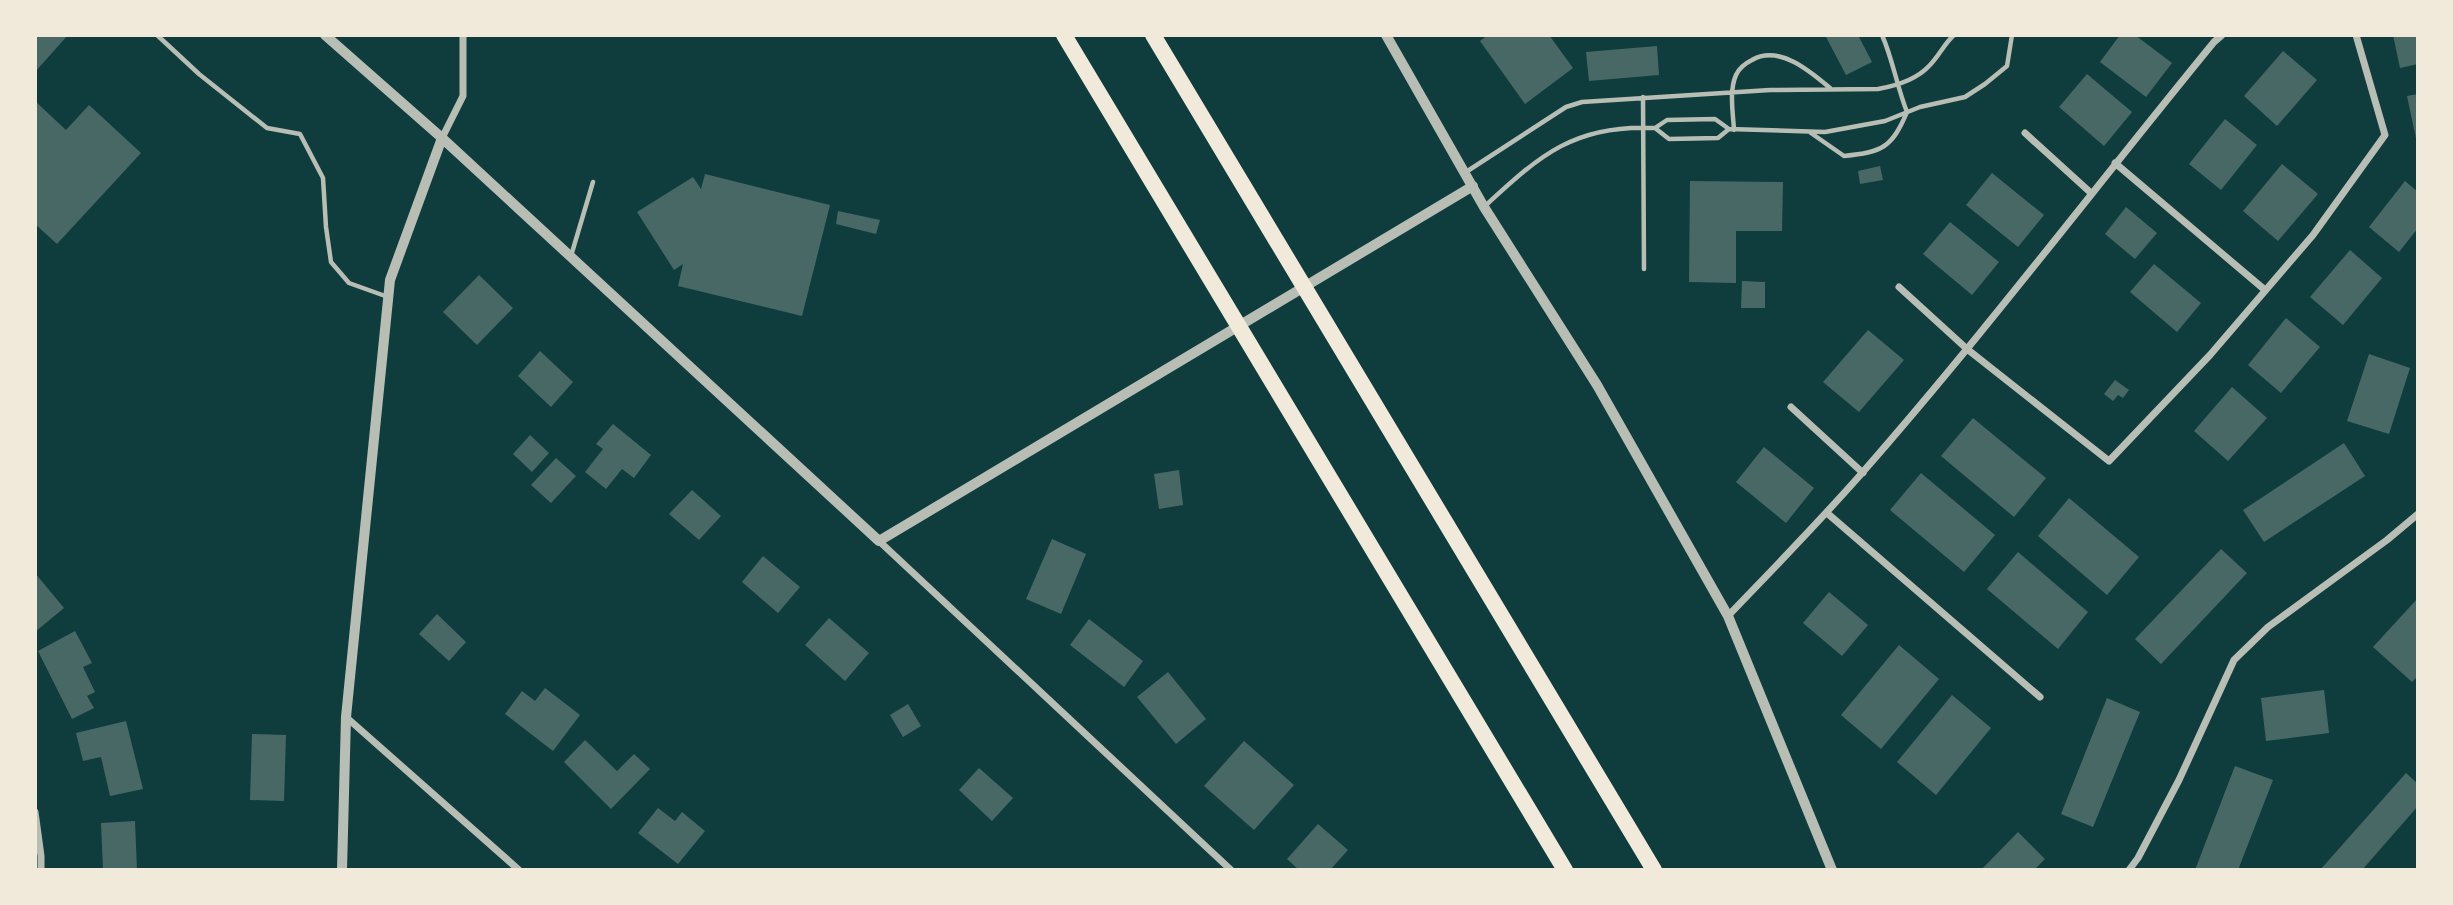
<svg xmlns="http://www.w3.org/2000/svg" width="2453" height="905" viewBox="0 0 2453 905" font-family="'PT Sans Narrow',sans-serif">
<rect width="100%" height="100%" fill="#0f3d3e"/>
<path fill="#486865" d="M 35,35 L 68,35 L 35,72 Z
M 1488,35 L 1549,35 L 1573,68 L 1525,104 L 1480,41 Z
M 1825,35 L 1858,35 L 1872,62 L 1846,75 Z
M 2120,35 L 2135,35 L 2172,63 L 2146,97 L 2100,62 Z
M 2393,35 L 2418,35 L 2418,64 L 2400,68 Z
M 1657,46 L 1659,75 L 1589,81 L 1586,52 Z
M 2283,51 L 2317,80 L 2277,126 L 2244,96 Z
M 2087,74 L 2132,112 L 2104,146 L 2059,107 Z
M 2418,94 L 2418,143 L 2417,143 L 2407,96 Z
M 35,101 L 66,130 L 89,105 L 141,153 L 57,244 L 35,224 Z
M 2225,119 L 2257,145 L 2221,190 L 2189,164 Z
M 2282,164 L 2318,194 L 2278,241 L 2243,211 Z
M 1880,166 L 1883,180 L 1860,184 L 1858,171 Z
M 1992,173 L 2044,215 L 2018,247 L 1966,205 Z
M 705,174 L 830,205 L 802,316 L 678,286 L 683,264 L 674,270 L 637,212 L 693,177 L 701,189 Z
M 1690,181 L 1783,182 L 1782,231 L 1736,231 L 1736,283 L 1689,282 Z
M 2405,181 L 2418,192 L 2418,228 L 2399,252 L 2369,227 Z
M 2126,207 L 2157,233 L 2135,259 L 2105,234 Z
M 838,211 L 880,220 L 876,234 L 836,224 Z
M 1950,222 L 1999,262 L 1972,295 L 1923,254 Z
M 2350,250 L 2382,278 L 2343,325 L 2310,297 Z
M 2154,264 L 2201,303 L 2177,332 L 2130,292 Z
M 479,275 L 513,308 L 477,345 L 443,312 Z
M 1742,281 L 1765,282 L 1765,308 L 1741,308 Z
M 2286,318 L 2320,347 L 2281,393 L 2248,365 Z
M 1868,330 L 1904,360 L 1859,412 L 1823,382 Z
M 540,351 L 573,382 L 551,407 L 518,376 Z
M 2369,354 L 2410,368 L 2389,434 L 2347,421 Z
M 2115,380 L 2129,390 L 2123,398 L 2118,395 L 2113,401 L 2104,394 Z
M 2232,387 L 2267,418 L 2228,461 L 2194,431 Z
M 1973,418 L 2046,478 L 2014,517 L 1941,456 Z
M 613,424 L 651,455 L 634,478 L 622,469 L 606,489 L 585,472 L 603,449 L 596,444 Z
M 530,435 L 549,453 L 532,472 L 513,454 Z
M 2344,443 L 2365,476 L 2264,542 L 2243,510 Z
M 1764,447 L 1814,488 L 1786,523 L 1736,482 Z
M 556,458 L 576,476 L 551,503 L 531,485 Z
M 1179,470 L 1183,505 L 1159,509 L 1154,474 Z
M 1921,473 L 1995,535 L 1964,572 L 1890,510 Z
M 692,490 L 721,516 L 699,540 L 669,514 Z
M 2069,498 L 2139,557 L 2107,595 L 2038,536 Z
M 1052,539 L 1086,554 L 1061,614 L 1026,599 Z
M 2221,549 L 2247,573 L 2161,664 L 2135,639 Z
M 2018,552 L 2088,612 L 2058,649 L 1987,589 Z
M 763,556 L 800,587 L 778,613 L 742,582 Z
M 35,573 L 64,608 L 35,632 Z
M 1829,592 L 1868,625 L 1842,656 L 1803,623 Z
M 2418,598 L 2418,676 L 2412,682 L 2373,647 Z
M 437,614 L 466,642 L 449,661 L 419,634 Z
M 829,618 L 869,653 L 845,681 L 805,645 Z
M 1089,619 L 1143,661 L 1124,687 L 1070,645 Z
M 75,631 L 92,663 L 83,667 L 95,692 L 87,696 L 94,708 L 72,719 L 38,651 Z
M 1899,645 L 1939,679 L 1881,749 L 1841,715 Z
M 1168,672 L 1206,719 L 1176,744 L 1137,697 Z
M 545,688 L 580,715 L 553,751 L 505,714 L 522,691 L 535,701 Z
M 2324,690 L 2329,733 L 2266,741 L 2261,698 Z
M 1952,695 L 1991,728 L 1936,795 L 1897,762 Z
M 2107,698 L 2140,712 L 2093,827 L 2061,814 Z
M 908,704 L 921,726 L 903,737 L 890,715 Z
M 126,721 L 143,789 L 110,796 L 101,757 L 83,761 L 76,733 Z
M 252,734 L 286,735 L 284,801 L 250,800 Z
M 585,740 L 617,771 L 634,754 L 650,769 L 611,809 L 564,762 Z
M 1244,741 L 1294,785 L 1254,830 L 1204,786 Z
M 2235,766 L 2273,780 L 2238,870 L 2195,870 Z
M 979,768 L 1013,798 L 992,821 L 959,790 Z
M 2406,773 L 2418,784 L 2418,806 L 2362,870 L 2320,870 Z
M 658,808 L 675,821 L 682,812 L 705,831 L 678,864 L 638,833 Z
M 135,821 L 137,870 L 103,870 L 101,823 Z
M 1318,824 L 1348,850 L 1330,870 L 1299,870 L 1287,859 Z
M 2018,832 L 2045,859 L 2034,870 L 1981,870 Z"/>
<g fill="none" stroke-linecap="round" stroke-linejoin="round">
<path stroke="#b8beb3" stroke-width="4.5" d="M 157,35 L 199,74 L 267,128 L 300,134 L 323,178 L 326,227 L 331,262 L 349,283 L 388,297
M 1643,97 L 1644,269
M 1655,128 L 1667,120 L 1715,119 L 1729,129
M 1734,130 C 1733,112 1729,91 1736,75 C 1739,68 1746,63 1752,60 C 1779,44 1811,72 1830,88
M 1811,133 L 1844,156 C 1882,152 1892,148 1907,112 C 1897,87 1893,60 1882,35
M 1466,172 L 1566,107 L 1582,102 L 1770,90 L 1878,89 C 1895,86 1917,79 1929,66 C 1939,56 1944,44 1954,35
M 1485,206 C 1540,155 1575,124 1655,128 L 1669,139 L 1718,138 L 1729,129 L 1825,132 L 1885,121 L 1920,107 L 1965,97 L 1985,84 L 2007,66 L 2012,35
M 571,256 L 593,182"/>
<path stroke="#b8beb3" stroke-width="7" d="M 2025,133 L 2091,193
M 442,138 L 463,96 L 463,35
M 2115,163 L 2265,290
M 1899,287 L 1967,349 L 2109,461 L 2210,355 L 2313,235 L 2385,135 L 2356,35
M 1791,407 L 1863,473
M 1827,513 L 2040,697
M 879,541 L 1231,870
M 1728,616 C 1773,569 1819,522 1862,473 C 1984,334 2096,186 2214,42 L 2222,35
M 346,717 L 519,870
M 35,812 L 41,856 L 41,870
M 2129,870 L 2138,858 L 2179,780 L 2234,660 L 2268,627 L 2387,540 L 2418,514"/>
<path stroke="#b8beb3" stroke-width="10" d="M 325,35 L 442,138 L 879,541 L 1473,186
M 1386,35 L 1484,207 L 1597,385 L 1728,616 L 1832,870
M 342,870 L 346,717 L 390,280 L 442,138"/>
<path stroke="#f1e9da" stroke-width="16" d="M 1064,35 L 1565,870
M 1153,35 L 1654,870"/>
</g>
<rect width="2453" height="905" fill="none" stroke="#f1e9da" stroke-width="74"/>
</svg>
